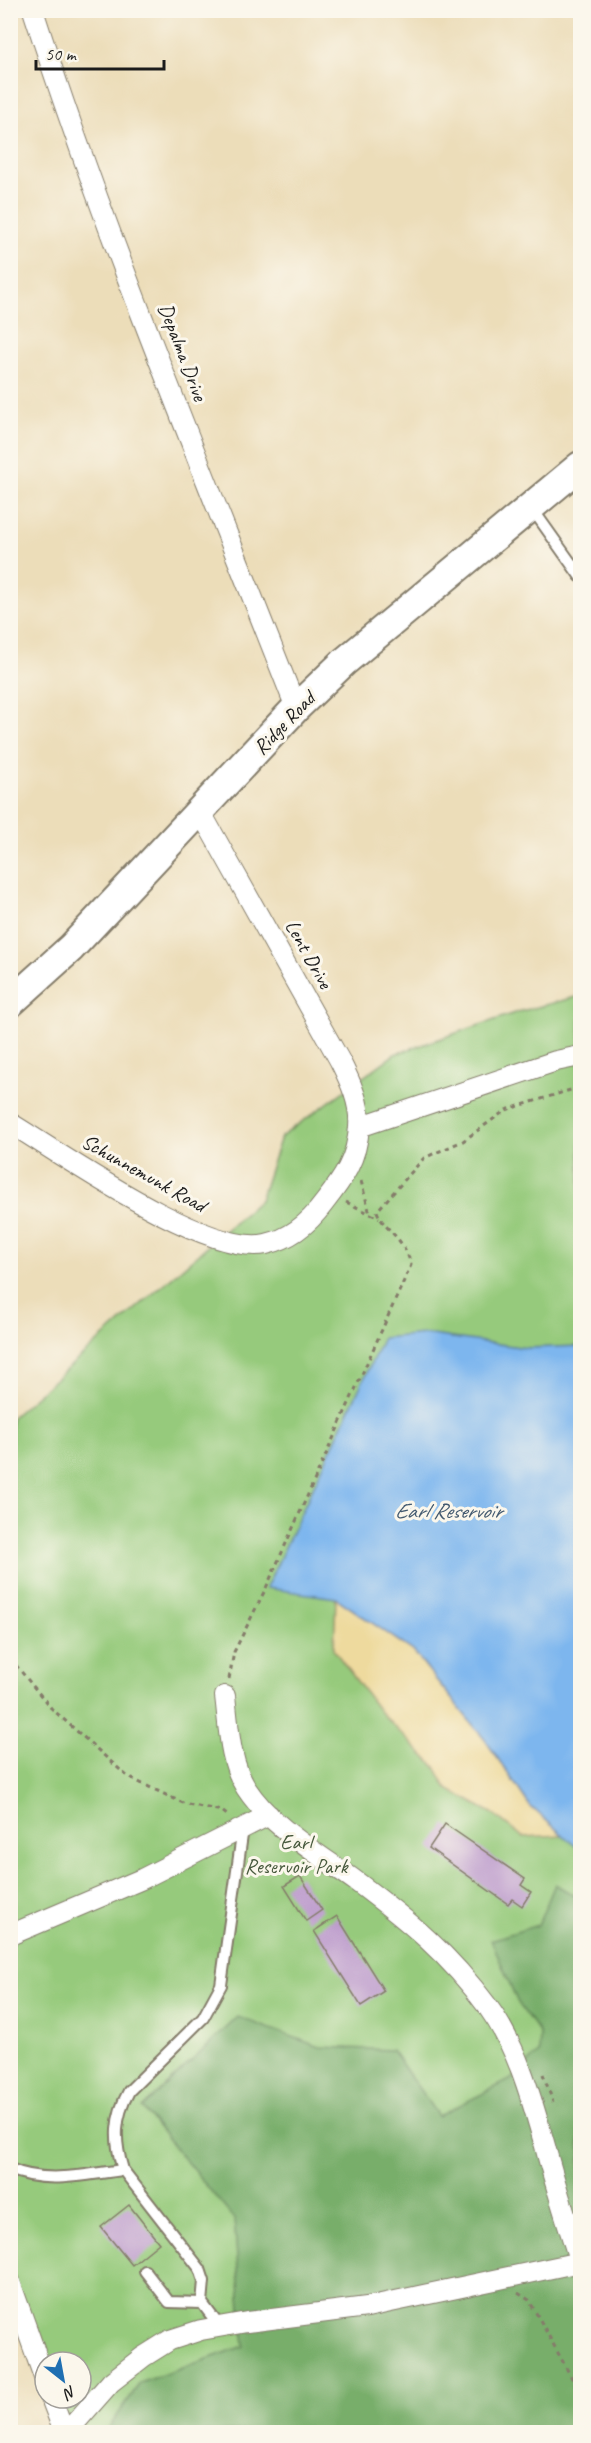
<svg xmlns="http://www.w3.org/2000/svg" width="591" height="2443" viewBox="0 0 591 2443" font-family="Caveat,sans-serif">
<rect width="100%" height="100%" fill="#fbf7ec"/>
<filter id="ink" filterUnits="userSpaceOnUse"><feTurbulence type="fractalNoise" baseFrequency=".0167" numOctaves="2"/><feDisplacementMap in="SourceGraphic" scale="12" xChannelSelector="R" yChannelSelector="G"/><feConvolveMatrix kernelMatrix="1 2 1 2 8 2 1 2 1" color-interpolation-filters="sRGB"/></filter>
<filter id="wash" filterUnits="userSpaceOnUse"><feTurbulence type="fractalNoise" baseFrequency=".008" numOctaves="4" result="noise"/><feDisplacementMap in="SourceGraphic" scale="24" xChannelSelector="R" yChannelSelector="G"/><feGaussianBlur stdDeviation="1.35" result="paint"/><feColorMatrix in="noise" values="0 0 0 0 0 0 0 0 0 0 0 0 0 0 0 0 0 1.4 0 .05"/><feComposite in="paint" operator="in"/></filter>
<g filter="url(#wash)">
<rect width="100%" height="100%" fill="#ecddb9"/>
<path fill="#96ca7b" stroke="#59734c" stroke-width="1.5" d="M 580,996 L 580,2432 L 62,2432 L 49,2398 L 81,2398 L 81,2362 L 45,2362 L 11,2290 L 11,1418 L 260,1200 L 281,1137 L 395,1054 L 518,1012 Z"/>
<path fill="#78ae6b" stroke="#4a6544" stroke-width="1.5" d="M 555,1884 L 580,1899 L 580,2432 L 106,2432 L 140,2383 L 244,2346 L 234,2219 L 142,2108 L 238,2017 L 320,2047 L 392,2050 L 438,2116 L 510,2080 L 539,2053 L 540,2034 L 518,2003 L 491,1940 L 538,1925 Z"/>
<path fill="#eeda9e" stroke="#857b5d" stroke-width="1.5" d="M 336,1598 L 413,1651 L 486,1741 L 530,1806 L 563,1835 L 523,1837 L 492,1813 L 447,1789 L 435,1767 L 380,1712 L 334,1650 Z"/>
<path fill="#7db6ee" stroke="#4c6985" stroke-width="1.5" d="M 424,1334 L 527,1348 L 580,1346 L 580,1850 L 530,1806 L 486,1741 L 413,1651 L 336,1598 L 266,1588 L 383,1338 Z"/>
<g id="blocks">
<path fill="#be9ecd" d="M 445,1824 L 525,1879 L 521,1885 L 531,1892 L 522,1906 L 512,1899 L 508,1904 L 429,1848 Z
M 300,1876 L 322,1910 L 306,1921 L 284,1886 Z
M 337,1916 L 384,1991 L 361,2006 L 314,1931 Z
M 129,2205 L 159,2243 L 132,2265 L 101,2227 Z"/>
</g>
</g>
<g filter="url(#ink)">
<use href="#blocks" fill-opacity="0" stroke="#847c6a" stroke-width="1.5"/>
<g fill="none" stroke-linecap="round" stroke-linejoin="round">
<defs>
<path id="lane" d="M 531,507 L 580,576
M 10,2169 C 46,2185 86,2174 123,2170 L 200,2269 L 204,2281 L 202,2303
M 123,2170 C 114,2141 114,2118 129,2091 L 203,2018 L 221,1985 L 243,1828
M 145,2271 L 169,2302 L 202,2303 L 220,2327"/>
<path id="street" d="M 33,10 C 109,247 206,477 296,708
M 200,811 L 340,1061 C 350,1081 361,1104 359,1127
M 10,1123 C 63,1155 207,1257 266,1244 C 290,1239 310,1222 324,1203 C 343,1179 357,1159 359,1127 L 556,1061 L 580,1056
M 225,1696 C 229,1727 229,1761 246,1788 C 272,1828 319,1854 357,1882 C 409,1921 449,1954 488,2007 C 518,2048 531,2097 545,2146 C 555,2185 568,2224 580,2263
M 10,1935 L 142,1879 L 269,1815
M 10,2282 L 45,2380
M 51,2398 L 64,2432
M 67,2432 L 111,2382 L 143,2357 L 170,2340 L 201,2330 L 247,2322 L 367,2307 L 580,2262"/>
<path id="secondary" d="M 10,1003 L 71,948 L 296,708 L 344,662 L 580,466"/>
</defs>
<use href="#lane" stroke="#847c6a" stroke-width="14"/>
<use href="#street" stroke="#847c6a" stroke-width="22"/>
<use href="#secondary" stroke="#847c6a" stroke-width="32"/>
<path stroke="#847c6a" stroke-width="3" stroke-dasharray="4.5 4.5" stroke-linecap="butt" d="M 361,1181 L 370,1214
M 346,1202 L 379,1218
M 10,1658 L 51,1708 L 128,1777 L 183,1803 L 222,1811 L 228,1816
M 229,1679 L 234,1652 L 266,1588 L 411,1265 C 404,1236 383,1230 377,1211 L 424,1158 L 463,1141 L 506,1110 L 580,1087
M 543,2074 L 553,2102
M 518,2293 L 529,2300 L 580,2393"/>
<use href="#lane" stroke="#fff" stroke-width="10"/>
<use href="#street" stroke="#fff" stroke-width="20"/>
<use href="#secondary" stroke="#fff" stroke-width="28"/>
</g>
</g>
<g text-anchor="middle" stroke-width="6" stroke-linejoin="round" paint-order="stroke">
<g font-size="21" fill="#1c1c1c" stroke="#fbf7ec">
<text transform="translate(183 352) rotate(69)" y="7">Depalma Drive</text>
<text transform="translate(284 723) rotate(-46)" y="7">Ridge Road</text>
<text transform="translate(309 954) rotate(61)" y="7">Lent Drive</text>
<text transform="translate(144 1173) rotate(29)" y="7">Schunnemunk Road</text>
</g>
<g font-size="21" fill="#47593d" stroke="#fbf7ec">
<text x="296" y="1849">Earl<tspan x="296" dy="24">Reservoir Park</tspan></text>
</g>
<g font-size="22" font-style="italic" fill="#435a70" stroke="#fbf7ec">
<text x="448" y="1518">Earl Reservoir</text>
</g>
</g>
<rect width="591" height="2443" fill="none" stroke="#fbf7ec" stroke-width="36"/>
<g transform="translate(63 2380) rotate(149)"><circle r="28" fill="#fbf7ec" stroke="#a29f99" stroke-width="1.5"/>
<path d="M0-4.5L10 22L0 15L-10 22Z" fill="#1f6fb2"/>
<text y="-9" font-size="16" font-weight="bold" text-anchor="middle" fill="#1c1c1c">N</text>
</g>
<path d="M36 60v9h128v-9" fill="none" stroke="#1c1c1c" stroke-width="3"/>
<text x="45" y="60" font-size="18" fill="#1c1c1c" stroke="#fbf7ec" stroke-width="4.5" paint-order="stroke">50 m</text>
</svg>
